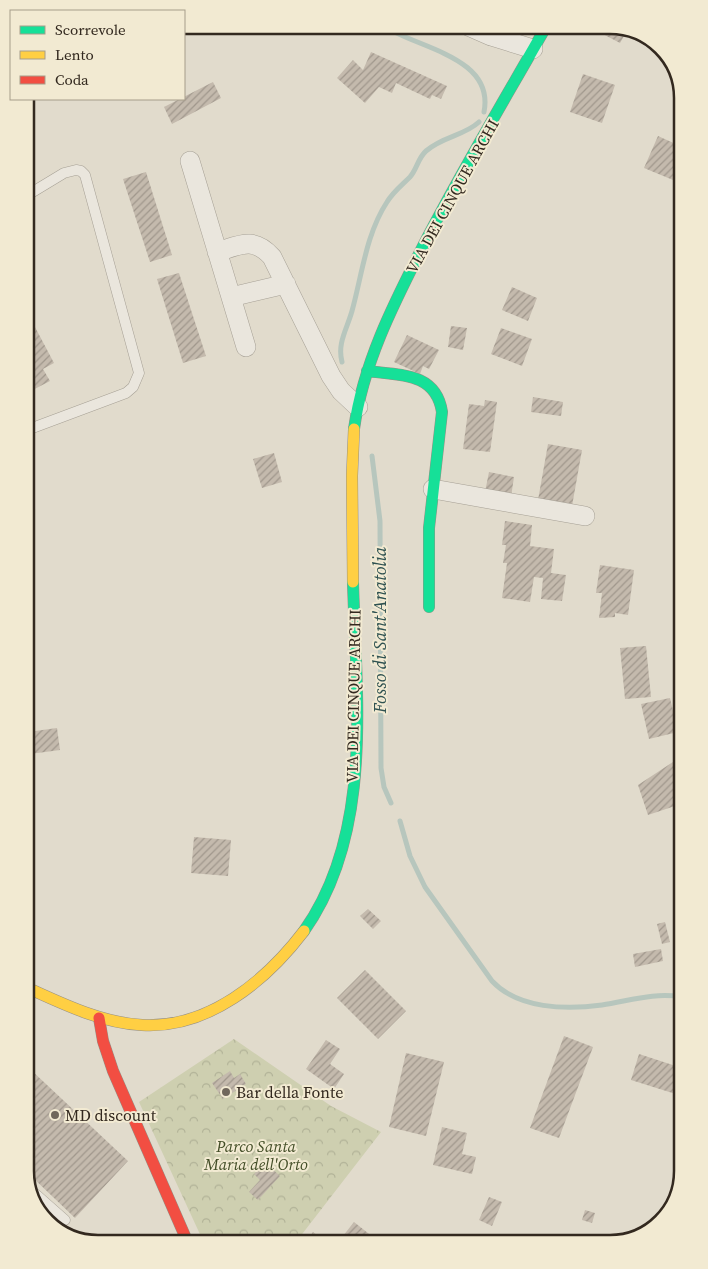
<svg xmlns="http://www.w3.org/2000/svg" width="708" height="1269" viewBox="0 0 708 1269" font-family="'Source Serif 4',serif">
<defs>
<pattern id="park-crowns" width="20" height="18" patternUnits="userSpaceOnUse" patternTransform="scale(1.25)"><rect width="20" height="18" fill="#cecfb0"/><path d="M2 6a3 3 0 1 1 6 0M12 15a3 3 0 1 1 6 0" fill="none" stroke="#b1b297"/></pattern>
<pattern id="building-hatch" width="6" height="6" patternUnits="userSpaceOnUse" patternTransform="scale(1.25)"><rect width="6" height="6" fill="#c4baad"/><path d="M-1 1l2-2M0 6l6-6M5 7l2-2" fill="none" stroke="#a0978c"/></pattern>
</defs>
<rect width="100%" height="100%" fill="#e1dbcc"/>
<path fill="url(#park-crowns)" d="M 234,1039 L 331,1106 L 381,1132 L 296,1242 L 204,1243 L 139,1102 Z"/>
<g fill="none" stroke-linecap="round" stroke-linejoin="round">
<path stroke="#b7c6bd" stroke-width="5" d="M 382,25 C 415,48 495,56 484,112
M 342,362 C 337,343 347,329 352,311 C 362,275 366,234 387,202 C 393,192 402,185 410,177 C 417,169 418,158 426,151 C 443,136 464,136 479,122
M 372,456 L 380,521 L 381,768 L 384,787 L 391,803
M 400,821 L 410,856 L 425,887 L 492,981 C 518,1009 566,1010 602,1005 C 629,1001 654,992 682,997"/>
</g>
<path fill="url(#building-hatch)" d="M 417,25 L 428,25 L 421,31 Z
M 598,25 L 615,25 L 628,29 L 620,43 L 595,30 Z
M 371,52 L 447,86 L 441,99 L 432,95 L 430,99 L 396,83 L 392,93 L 379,87 L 365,103 L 337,78 L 353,60 L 363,70 Z
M 583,74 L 615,85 L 602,123 L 570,112 Z
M 213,82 L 221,98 L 172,124 L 164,107 Z
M 658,136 L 678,145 L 678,169 L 673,180 L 644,168 Z
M 146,172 L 172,255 L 150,262 L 123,179 Z
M 179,273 L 206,356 L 183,363 L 157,279 Z
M 512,287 L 537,298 L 528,321 L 502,310 Z
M 26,310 L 54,363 L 43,369 L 50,381 L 27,393 Z
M 451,326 L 467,328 L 463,350 L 448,347 Z
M 501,328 L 532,339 L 522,366 L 491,354 Z
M 407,335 L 439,350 L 429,369 L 423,366 L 420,374 L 394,362 Z
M 533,397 L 563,402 L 561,416 L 531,412 Z
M 485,400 L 497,402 L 490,452 L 463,449 L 469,404 L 484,406 Z
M 548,444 L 582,450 L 572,506 L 538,500 Z
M 274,453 L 282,482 L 262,488 L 253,459 Z
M 489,472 L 514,477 L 511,497 L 485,492 Z
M 505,521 L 532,525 L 530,546 L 554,549 L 551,573 L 566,575 L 562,601 L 541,599 L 543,578 L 534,577 L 530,602 L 502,598 L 507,563 L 503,563 L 506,545 L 502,545 Z
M 600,565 L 634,570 L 628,615 L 615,613 L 615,617 L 599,618 L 602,593 L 596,593 Z
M 646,646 L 651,697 L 625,699 L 620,648 Z
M 670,698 L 678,732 L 649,739 L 641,704 Z
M 57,728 L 60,750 L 30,754 L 28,732 Z
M 676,760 L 681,774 L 681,804 L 648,815 L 638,785 Z
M 194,837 L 231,840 L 228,876 L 191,873 Z
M 368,909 L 381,921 L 373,929 L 360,916 Z
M 665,922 L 670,942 L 662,944 L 657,924 Z
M 661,949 L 663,961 L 635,967 L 633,954 Z
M 365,970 L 406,1011 L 378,1039 L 337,998 Z
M 564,1036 L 593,1047 L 559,1138 L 530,1128 Z
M 326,1040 L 340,1049 L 330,1064 L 344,1074 L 334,1089 L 306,1069 Z
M 406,1053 L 444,1062 L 426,1136 L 389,1127 Z
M 639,1054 L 682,1068 L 682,1096 L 631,1080 Z
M 30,1069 L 128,1161 L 75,1218 L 31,1176 Z
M 230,1071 L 234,1078 L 240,1074 L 246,1084 L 223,1099 L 212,1083 Z
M 442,1127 L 467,1133 L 462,1154 L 476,1157 L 472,1174 L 433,1165 Z
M 265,1162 L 280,1176 L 258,1200 L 249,1192 L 260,1180 L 254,1174 Z
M 489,1197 L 502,1202 L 492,1226 L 479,1220 Z
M 585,1210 L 595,1213 L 592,1223 L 582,1220 Z
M 354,1222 L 378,1241 L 339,1241 Z
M 313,1232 L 326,1242 L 306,1242 Z"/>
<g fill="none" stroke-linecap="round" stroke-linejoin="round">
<defs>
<path id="lane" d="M 26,196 L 64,173 L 76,170 L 81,171 L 85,175 L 139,373 L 133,387 L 126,393 L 27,430
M 31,1190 L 65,1220"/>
<path id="street" d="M 466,25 L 491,36
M 489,25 L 491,36 L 533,49
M 190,161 L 246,347
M 217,252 C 240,245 253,236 272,257 L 331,376 L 341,391 L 358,407
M 231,297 L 286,284
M 433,489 L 585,516"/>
<path id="fast" d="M 367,371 C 399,375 436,372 442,412 L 429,528 L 429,607
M 354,429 C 363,364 393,305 422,248 C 461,172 505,99 547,25
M 304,931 C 374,832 356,697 353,582"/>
<path id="slow" d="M 353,582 L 352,476 L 354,429
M 30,989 C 65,1005 103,1023 142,1025 C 208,1029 266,981 304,931"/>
<path id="jam" d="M 99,1018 L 103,1041 L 113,1071 L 188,1243"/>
</defs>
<use href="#lane" stroke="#a6a095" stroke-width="11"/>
<use href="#street" stroke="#a6a095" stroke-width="20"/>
<use href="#fast" stroke="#969085" stroke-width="12"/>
<use href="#slow" stroke="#969085" stroke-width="12"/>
<use href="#jam" stroke="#969085" stroke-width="12"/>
<use href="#lane" stroke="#eae6dd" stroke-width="10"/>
<use href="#street" stroke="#eae6dd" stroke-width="19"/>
<use href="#fast" stroke="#16e098" stroke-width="11"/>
<use href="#slow" stroke="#ffcf43" stroke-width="11"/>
<use href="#jam" stroke="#f24e42" stroke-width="11"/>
</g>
<g fill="#70675c" stroke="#f2ead2" stroke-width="2">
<circle cx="226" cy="1092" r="5"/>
<circle cx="55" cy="1115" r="5"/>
</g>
<g text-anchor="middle" stroke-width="4" stroke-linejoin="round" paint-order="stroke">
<g font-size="16" fill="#33291f" stroke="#f2ead2">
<text transform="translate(452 196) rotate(-61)" y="6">VIA DEI CINQUE ARCHI</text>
<text transform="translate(353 696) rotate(-89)" y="6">VIA DEI CINQUE ARCHI</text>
</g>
<g font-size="16" fill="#33291f" stroke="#f2ead2" text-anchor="start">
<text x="236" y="1098">Bar della Fonte</text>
<text x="65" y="1121">MD discount</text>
</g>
<g font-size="16" font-style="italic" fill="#434e27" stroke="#f2ead2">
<text x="256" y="1152">Parco Santa<tspan x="256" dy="18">Maria dell'Orto</tspan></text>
</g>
<g font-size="18" font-style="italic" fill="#2f5251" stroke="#f2ead2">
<text transform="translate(380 630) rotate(-90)" y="6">Fosso di Sant'Anatolia</text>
</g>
</g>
<path d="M0 0H708V1269H0ZM98 34H610A64 64 0 0 1 674 98V1171A64 64 0 0 1 610 1235H98A64 64 0 0 1 34 1171V98A64 64 0 0 1 98 34Z" fill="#f2ead2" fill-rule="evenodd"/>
<path fill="none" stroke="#33291f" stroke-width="2.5" d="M98 34H610A64 64 0 0 1 674 98V1171A64 64 0 0 1 610 1235H98A64 64 0 0 1 34 1171V98A64 64 0 0 1 98 34Z"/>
<rect x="10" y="10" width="175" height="90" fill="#f2ead2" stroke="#a69d8a"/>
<rect x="20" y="26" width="25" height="8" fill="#16e098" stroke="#a69d8a"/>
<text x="55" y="35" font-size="15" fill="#33291f">Scorrevole</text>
<rect x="20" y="51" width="25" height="8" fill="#ffcf43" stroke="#a69d8a"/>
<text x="55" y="60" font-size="15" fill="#33291f">Lento</text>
<rect x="20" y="76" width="25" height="8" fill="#f24e42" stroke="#a69d8a"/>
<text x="55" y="85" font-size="15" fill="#33291f">Coda</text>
</svg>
